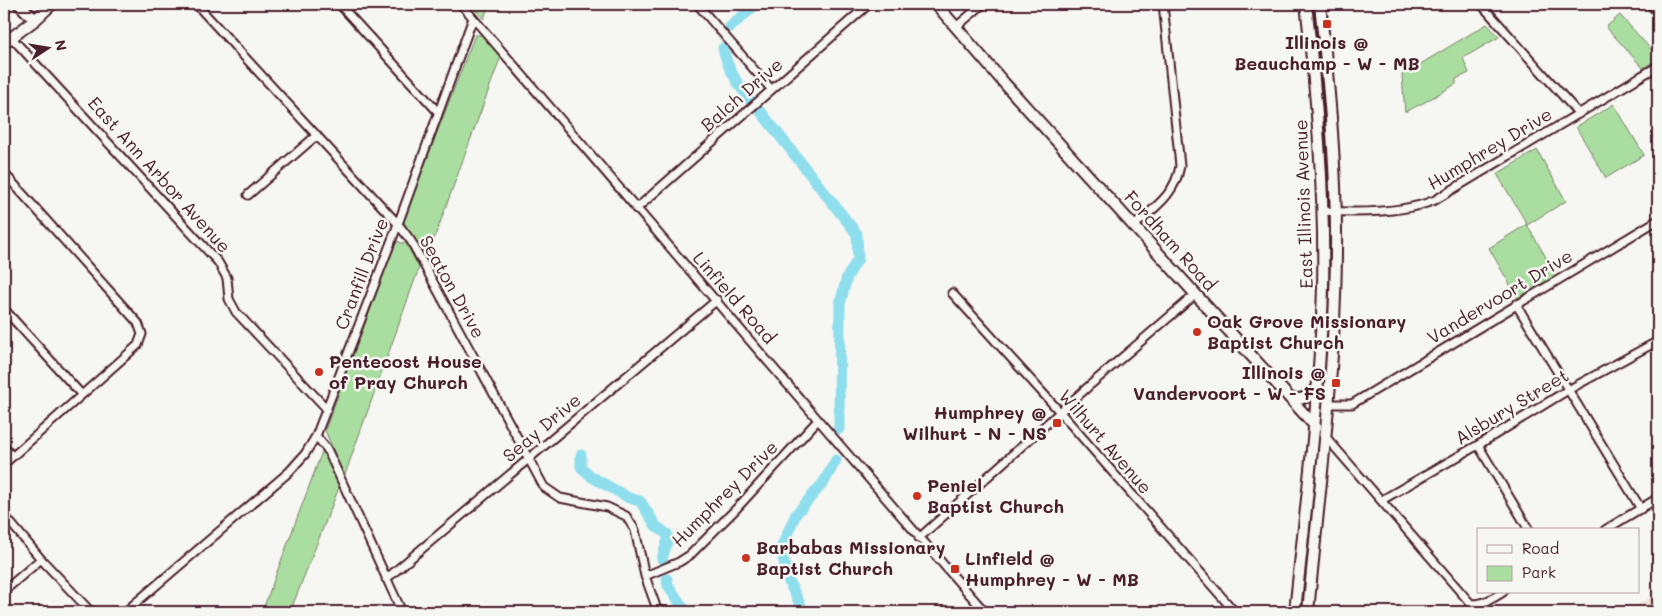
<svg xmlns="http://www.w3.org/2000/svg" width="1662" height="616" viewBox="0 0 1662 616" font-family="Mali,sans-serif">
<rect width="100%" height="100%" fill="#f6f6f2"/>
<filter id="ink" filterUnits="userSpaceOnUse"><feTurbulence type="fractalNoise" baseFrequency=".02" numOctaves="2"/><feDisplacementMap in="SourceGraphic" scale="10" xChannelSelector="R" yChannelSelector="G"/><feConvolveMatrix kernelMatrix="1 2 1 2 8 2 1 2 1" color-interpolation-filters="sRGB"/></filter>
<g filter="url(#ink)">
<path fill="#eee0d4" d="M 1658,593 L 1658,612 L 1627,612 Z"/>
<path fill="#aadea0" stroke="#7a7e66" d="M 470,4 L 489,4 L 484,19 Z
M 1620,15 L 1658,57 L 1658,59 L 1643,68 L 1606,27 Z
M 1487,24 L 1499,37 L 1463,58 L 1469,73 L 1456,79 L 1456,84 L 1423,103 L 1405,112 L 1402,75 Z
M 475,35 L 483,35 L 501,56 L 426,261 L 403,220 Z
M 1614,104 L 1644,155 L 1606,178 L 1576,127 Z
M 1537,150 L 1566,201 L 1527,225 L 1557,276 L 1518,299 L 1489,248 L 1527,224 L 1497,174 Z
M 399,241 L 400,243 L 406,243 L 419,268 L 344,477 L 325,430 L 395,244 Z
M 323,449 L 340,485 L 290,612 L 262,612 Z"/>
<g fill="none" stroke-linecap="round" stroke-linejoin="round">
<path stroke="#8fdeed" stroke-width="11" d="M 730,27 L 753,7 L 754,4
M 723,48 C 727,68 738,85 750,100
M 761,112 L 857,234 L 858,259 L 847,277 L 840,304 L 839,429
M 581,455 L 581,467 L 592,477 L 629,498 L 640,501 L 656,526 L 667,534 L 668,539 L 662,559
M 667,579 L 668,585 L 686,612
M 804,612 L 788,580 L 781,548 L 796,514 L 824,482 L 836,460"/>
<defs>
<path id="street" d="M 196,4 L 398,224 L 411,241 L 544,487 L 560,498 L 607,507 L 626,516 L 635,530 L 645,576 L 658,612
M 461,4 C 636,206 808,411 985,612
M 697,4 L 771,89
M 1481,4 L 1579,114
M 1650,4 L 1658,13
M 341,6 L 438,112
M 956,27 L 983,4
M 12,38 L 218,262 L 227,278 L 229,299 L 236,312 L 327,409
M 4,173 L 138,323 L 142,334 L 138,345 L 4,464
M 248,195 L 317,135
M 636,209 L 869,4
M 1322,211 C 1356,213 1404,213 1435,200 L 1658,66
M 1134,226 C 1155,207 1175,195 1180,166 L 1163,4
M 952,293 L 1060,412 L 1235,612
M 1516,304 L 1641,509
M 4,309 L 81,394
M 1328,404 L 1352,404 L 1658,220
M 316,436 L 327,449 L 333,462 L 402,612
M 1325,436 L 1478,612
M 1478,445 L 1529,530
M 4,447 L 12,456
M 1382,500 L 1478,445 L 1568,390 L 1658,341
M 4,515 L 41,559 L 91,612
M 1605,530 L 1658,498
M 919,538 L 1089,386 L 1196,294
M 645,576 L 679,562 L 690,555 L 736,509 L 818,420
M 386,579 L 717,300
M 4,591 L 41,559
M 1471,604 C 1484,604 1492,599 1503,592
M 125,612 L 289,472 L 305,454 L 316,436 L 398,224 L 473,18"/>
<path id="secondary" d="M 19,4 L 35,20
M 936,4 L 1005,84 L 1316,427
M 4,43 L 35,20 L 52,4
M 1291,399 C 1303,400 1309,397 1317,388
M 1295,612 C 1306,504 1320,396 1323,287 C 1325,193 1317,98 1306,4
M 1308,612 C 1319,493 1335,373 1336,253 C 1337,170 1329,86 1320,4"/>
</defs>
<use href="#street" stroke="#4a1f2b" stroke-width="11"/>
<use href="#secondary" stroke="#4a1f2b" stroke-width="14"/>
<use href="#street" stroke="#f6f6f2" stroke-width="7"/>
<use href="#secondary" stroke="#f6f6f2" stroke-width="10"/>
<defs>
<path id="rail" d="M 1649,612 L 1658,607"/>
</defs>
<use href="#rail" stroke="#4a1f2b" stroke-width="4"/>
<use href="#rail" stroke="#f6f6f2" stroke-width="2" stroke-dasharray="5.5" stroke-linecap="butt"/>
</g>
</g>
<g fill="#c8321e" stroke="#f6f6f2" stroke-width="2">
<rect x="1322" y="19" width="10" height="10" rx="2.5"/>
<circle cx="1197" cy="332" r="5"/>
<circle cx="319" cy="372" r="5"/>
<rect x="1331" y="378" width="10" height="10" rx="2.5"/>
<rect x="1052" y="418" width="10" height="10" rx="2.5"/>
<circle cx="917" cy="496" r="5"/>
<circle cx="746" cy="558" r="5"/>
<rect x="950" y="564" width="10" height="10" rx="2.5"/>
</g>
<g text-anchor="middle" stroke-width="5" stroke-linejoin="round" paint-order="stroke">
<g font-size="18" font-weight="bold" fill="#4a1f2b" stroke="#f6f6f2" text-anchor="start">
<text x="1327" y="49" text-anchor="middle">Illinois @<tspan x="1327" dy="21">Beauchamp - W - MB</tspan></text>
<text x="1207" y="328">Oak Grove Missionary<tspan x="1207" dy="21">Baptist Church</tspan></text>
<text x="329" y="368">Pentecost House<tspan x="329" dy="21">of Pray Church</tspan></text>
<text x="1326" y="379" text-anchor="end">Illinois @<tspan x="1326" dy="21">Vandervoort - W - FS</tspan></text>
<text x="1047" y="419" text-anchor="end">Humphrey @<tspan x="1047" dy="21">Wilhurt - N - NS</tspan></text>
<text x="927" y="492">Peniel<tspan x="927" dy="21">Baptist Church</tspan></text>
<text x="756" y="554">Barbabas Missionary<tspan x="756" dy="21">Baptist Church</tspan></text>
<text x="965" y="565">Linfield @<tspan x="965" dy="21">Humphrey - W - MB</tspan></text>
</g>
<g font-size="18" fill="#4a1f2b" stroke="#f6f6f2">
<text transform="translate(742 95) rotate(-41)" y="6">Balch Drive</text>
<text transform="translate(1490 149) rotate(-31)" y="6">Humphrey Drive</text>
<text transform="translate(159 175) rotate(48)" y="6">East Ann Arbor Avenue</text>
<text transform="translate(1304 204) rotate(-92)" y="6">East Illinois Avenue</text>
<text transform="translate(1170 241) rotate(48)" y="6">Fordham Road</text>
<text transform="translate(362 274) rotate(-69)" y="6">Cranfill Drive</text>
<text transform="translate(452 287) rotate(61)" y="6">Seaton Drive</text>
<text transform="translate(1500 297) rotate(-31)" y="6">Vandervoort Drive</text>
<text transform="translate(734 298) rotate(49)" y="6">Linfield Road</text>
<text transform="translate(1512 407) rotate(-31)" y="6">Alsbury Street</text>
<text transform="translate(542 428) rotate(-40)" y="6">Seay Drive</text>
<text transform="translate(1105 442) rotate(49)" y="6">Wilhurt Avenue</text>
<text transform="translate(725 494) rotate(-45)" y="6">Humphrey Drive</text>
</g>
</g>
<rect width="1662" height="616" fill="none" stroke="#f6f6f2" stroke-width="20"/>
<rect x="10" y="10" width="1642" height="596" fill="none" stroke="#4a1f2b" stroke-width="2" filter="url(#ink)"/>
<rect x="1477" y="528" width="162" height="65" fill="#f6f6f2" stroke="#b1a0a2"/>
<rect x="1487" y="545" width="25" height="8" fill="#f6f6f2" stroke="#b1a0a2"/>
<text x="1522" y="554" font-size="15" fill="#4a1f2b">Road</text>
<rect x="1487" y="566" width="25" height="15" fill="#aadea0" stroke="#b1a0a2"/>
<text x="1522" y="578" font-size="15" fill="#4a1f2b">Park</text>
<g transform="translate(48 48) rotate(78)" stroke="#f6f6f2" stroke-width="4" paint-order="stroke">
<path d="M0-4L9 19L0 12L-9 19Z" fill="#4a1f2b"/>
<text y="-8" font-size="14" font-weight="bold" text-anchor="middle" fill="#4a1f2b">N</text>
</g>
</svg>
